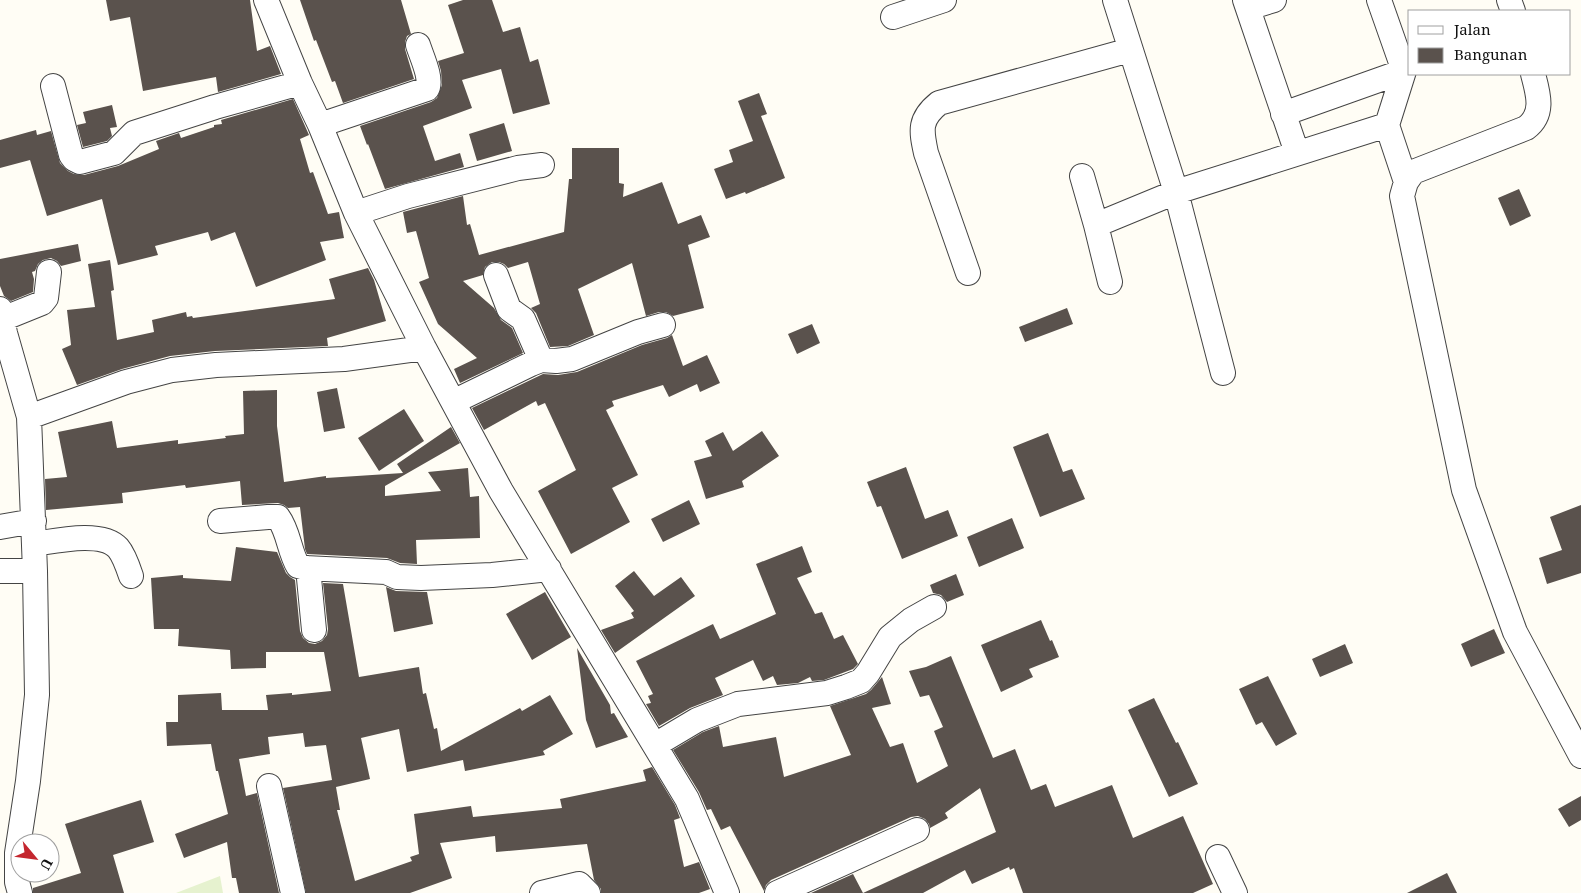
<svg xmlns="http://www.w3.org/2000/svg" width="1581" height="893" viewBox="0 0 1581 893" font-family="'Noto Serif',serif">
<rect width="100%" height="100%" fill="#fffdf5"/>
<path fill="#e6f2cf" d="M 220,876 L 223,893 L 176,893 Z"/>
<path fill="#5a524d" d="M 106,0 L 250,0 L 257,51 L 270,46 L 281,74 L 218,92 L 216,77 L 143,91 L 130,17 L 110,21 Z
M 300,0 L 401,0 L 411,34 L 407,36 L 405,42 L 405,49 L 414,79 L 343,103 L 335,81 L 332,82 L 316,40 L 314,41 Z
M 463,0 L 492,0 L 503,32 L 520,27 L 530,62 L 538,59 L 550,104 L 513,114 L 501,69 L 462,80 L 472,108 L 423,126 L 435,161 L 460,153 L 464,167 L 385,189 L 368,144 L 367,145 L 360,126 L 431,102 L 437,98 L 442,85 L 441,71 L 438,61 L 464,53 L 448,5 Z
M 759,93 L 767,114 L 761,116 L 785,178 L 746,194 L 745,192 L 726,199 L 714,169 L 733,162 L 729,150 L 753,141 L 738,101 Z
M 293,99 L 309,135 L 300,139 L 310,173 L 313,172 L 328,214 L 339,212 L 344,238 L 320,242 L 326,260 L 256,287 L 235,232 L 211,241 L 208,232 L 155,246 L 158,255 L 118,265 L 102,199 L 47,216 L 30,160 L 0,168 L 0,140 L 36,130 L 37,135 L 51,131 L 60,163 L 68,171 L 74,174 L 84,175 L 118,166 L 159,149 L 156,141 L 179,133 L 181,138 L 214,127 L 214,125 L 222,124 L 221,120 Z
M 112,105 L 117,127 L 110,128 L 112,136 L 107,141 L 83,147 L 77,125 L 86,123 L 83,112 Z
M 504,123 L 512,151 L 477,161 L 469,134 Z
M 572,148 L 619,148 L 619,183 L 624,184 L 623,197 L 662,182 L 678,224 L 701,215 L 710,237 L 688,245 L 704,308 L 673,316 L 666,312 L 659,312 L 646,316 L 632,263 L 578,289 L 594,335 L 568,346 L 550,347 L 536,313 L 531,308 L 540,304 L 528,262 L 508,268 L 504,264 L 499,262 L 492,262 L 485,267 L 483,275 L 463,281 L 494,308 L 501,320 L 512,328 L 523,353 L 460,383 L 454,369 L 477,358 L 438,324 L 419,282 L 429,278 L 416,231 L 407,233 L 403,212 L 463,196 L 467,225 L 470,224 L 479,255 L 564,232 L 569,179 L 572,179 Z
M 1519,189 L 1531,216 L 1510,226 L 1498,198 Z
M 78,244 L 81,261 L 61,266 L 57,261 L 51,258 L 43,260 L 38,264 L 35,271 L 32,272 L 34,279 L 33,292 L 11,301 L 4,296 L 0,286 L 0,259 Z
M 110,260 L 114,290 L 111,291 L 117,340 L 154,332 L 152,320 L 186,312 L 187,317 L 192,316 L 193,318 L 335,299 L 329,279 L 368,268 L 374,280 L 386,321 L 327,338 L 328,346 L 215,351 L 170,356 L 122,369 L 77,385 L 62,349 L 71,345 L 67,310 L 95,307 L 88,264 Z
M 1067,308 L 1073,324 L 1025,342 L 1019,327 Z
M 812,324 L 820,343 L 797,354 L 788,334 Z
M 672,335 L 683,366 L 707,355 L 720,383 L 700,392 L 697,384 L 669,397 L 663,385 L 612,401 L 614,406 L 606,410 L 638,475 L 612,488 L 630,522 L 571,554 L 538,491 L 576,470 L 545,403 L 538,406 L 536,401 L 484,430 L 472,408 L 543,374 L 558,375 L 577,372 L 642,345 L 667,338 Z
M 337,388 L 345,428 L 324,432 L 317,392 Z
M 277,390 L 277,426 L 284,482 L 326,476 L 326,478 L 403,473 L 397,464 L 451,427 L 460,443 L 385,486 L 385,496 L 441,491 L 428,472 L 468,468 L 470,497 L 479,496 L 480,538 L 416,540 L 417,564 L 400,563 L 387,558 L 307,554 L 305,549 L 300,507 L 288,508 L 284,505 L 278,503 L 242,505 L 240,481 L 186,488 L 185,485 L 122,493 L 123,503 L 46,510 L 45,479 L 67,477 L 58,432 L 112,421 L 117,448 L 178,440 L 178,444 L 226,438 L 225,436 L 244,434 L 243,391 Z
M 404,409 L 424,441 L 379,471 L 358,438 Z
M 762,431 L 779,456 L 742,481 L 744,487 L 706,499 L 694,461 L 712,456 L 705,441 L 723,432 L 733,451 Z
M 1048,433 L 1063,472 L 1072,469 L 1085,499 L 1040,517 L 1013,447 Z
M 906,467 L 925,519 L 948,510 L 958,536 L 902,559 L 881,506 L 877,507 L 867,482 Z
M 689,500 L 700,524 L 663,542 L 651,519 Z
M 1581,505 L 1581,573 L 1547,584 L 1539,558 L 1562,550 L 1550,517 Z
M 1012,518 L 1024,548 L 979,567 L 967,537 Z
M 802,546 L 812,572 L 797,578 L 815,614 L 822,612 L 834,639 L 843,635 L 858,664 L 853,669 L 824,680 L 812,681 L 810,677 L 798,683 L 777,685 L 773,676 L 763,681 L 753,660 L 715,678 L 723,695 L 690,708 L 659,726 L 646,704 L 651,703 L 648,696 L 653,694 L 636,661 L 713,624 L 720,639 L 776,614 L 756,564 Z
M 236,547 L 277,552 L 286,573 L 290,577 L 295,580 L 300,631 L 303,638 L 309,643 L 315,644 L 322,641 L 327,635 L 328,629 L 323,583 L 343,584 L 359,677 L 419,667 L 423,694 L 426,693 L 434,729 L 437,728 L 441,751 L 520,708 L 522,711 L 550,695 L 573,734 L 543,751 L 545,755 L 465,771 L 463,760 L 407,772 L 399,729 L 361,738 L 370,779 L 336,787 L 340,810 L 337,810 L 355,881 L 412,861 L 410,857 L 419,854 L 414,814 L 471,806 L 473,817 L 562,808 L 560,799 L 646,781 L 643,770 L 652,767 L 675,805 L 680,818 L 674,820 L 684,867 L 699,862 L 710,889 L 699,893 L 601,893 L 601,889 L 594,880 L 587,844 L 496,852 L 495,836 L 440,843 L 452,878 L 410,893 L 306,893 L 283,788 L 332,780 L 326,745 L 305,747 L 303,733 L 268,737 L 270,754 L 239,759 L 246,796 L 257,793 L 279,893 L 239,893 L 236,878 L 232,878 L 227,842 L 184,858 L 175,834 L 228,814 L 218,771 L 216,771 L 211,744 L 167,746 L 166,722 L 178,722 L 178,695 L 221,693 L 222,710 L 268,710 L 266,695 L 292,693 L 292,695 L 331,691 L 324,652 L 266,652 L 266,668 L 231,669 L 230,650 L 178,646 L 179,629 L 154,629 L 151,578 L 183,575 L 183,578 L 231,581 Z
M 634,571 L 654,596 L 681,577 L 695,596 L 615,653 L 601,630 L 634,618 L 631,613 L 634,611 L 615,586 Z
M 956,574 L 964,595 L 947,602 L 941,595 L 933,593 L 930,585 Z
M 386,587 L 396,591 L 427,592 L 433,624 L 394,632 Z
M 545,592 L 571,637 L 532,660 L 506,614 Z
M 1041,620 L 1050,641 L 1052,640 L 1059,657 L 1029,669 L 1033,677 L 1001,692 L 981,645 Z
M 1494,629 L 1505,653 L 1471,667 L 1461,644 Z
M 1345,644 L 1353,663 L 1320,677 L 1312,659 Z
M 577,648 L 610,705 L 611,714 L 614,713 L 628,737 L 596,748 L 586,720 Z
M 951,656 L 993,758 L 1015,749 L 1031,790 L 1046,784 L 1055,807 L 1112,785 L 1133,838 L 1183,816 L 1213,884 L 1193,893 L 1023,893 L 1014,868 L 1010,870 L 1009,867 L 972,884 L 965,870 L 923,893 L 863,893 L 996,832 L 980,788 L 945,813 L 948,818 L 930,828 L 929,824 L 925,819 L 918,816 L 911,817 L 771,880 L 766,885 L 764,891 L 730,826 L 721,830 L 711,809 L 707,810 L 699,792 L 673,750 L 703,732 L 719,726 L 723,747 L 776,737 L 784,777 L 851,755 L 830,706 L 866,694 L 871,690 L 882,677 L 891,704 L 872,708 L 890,747 L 903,743 L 917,783 L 948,766 L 934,731 L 943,727 L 929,695 L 920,697 L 909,671 L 926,667 Z
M 1268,676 L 1297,734 L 1276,746 L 1262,722 L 1256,725 L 1239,689 Z
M 1154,698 L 1176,743 L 1178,742 L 1198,784 L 1169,797 L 1128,710 Z
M 1581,796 L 1581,820 L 1569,827 L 1558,809 Z
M 141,800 L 154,842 L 113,855 L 124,893 L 33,893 L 33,888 L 81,873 L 65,824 Z
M 1447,873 L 1457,893 L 1407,893 Z
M 853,874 L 863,893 L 811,893 Z"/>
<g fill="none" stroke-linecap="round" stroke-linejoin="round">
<defs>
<path id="street" d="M 266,0 L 300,83 L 320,125 L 356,213 L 424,348 L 501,491 L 687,799 L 727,893
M 1115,0 L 1176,192 L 1223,373
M 1245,0 L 1297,153
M 1379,0 L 1404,71 L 1387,125 L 1406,182
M 1509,0 L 1513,11
M 1248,8 L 1274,0
M 893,17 L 944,0
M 1533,74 C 1538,93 1545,114 1526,128 L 1413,172 L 1406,182 L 1402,196 L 1464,490 L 1515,632 L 1581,756
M 53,86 L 71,155 L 74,159 L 80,162 L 114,153 L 134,133 L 215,107 L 300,83
M 1283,114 L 1404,71
M 320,125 L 427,89 C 433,80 421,55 418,45
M 1082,176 L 1096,225
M 356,213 L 408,196 L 518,168 L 542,165
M 968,273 L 926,153 C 921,130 919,119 939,103 L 1130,50
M 496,275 L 509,309 L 523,319 L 541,360
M 1110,282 L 1096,225 L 1176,192 L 1387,125
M 0,309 L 5,333 L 29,417
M 0,320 L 42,303 L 46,298 L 49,272
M 453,402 L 531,364 L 541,360 L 556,361 L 572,359 L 638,332 L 663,325
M 220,521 L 268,517 L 278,517 C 289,532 289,551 298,566 L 305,568 L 386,572 L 397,577 L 421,578 L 492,575 L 549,569
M 0,527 L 34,521
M 34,544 C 55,541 102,530 118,548 C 124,555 128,567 131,576
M 308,568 L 314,630
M 0,571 L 35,571
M 655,745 L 697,720 L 738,704 L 827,693 L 846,687 L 861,681 L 868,673 L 890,637 L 911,620 L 934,607
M 269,786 L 293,893
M 1218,857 L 1235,893
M 20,893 L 17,882 L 17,853 L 28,781 L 37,695 L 35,571 L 29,417 L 126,382 L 172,370 L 216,365 L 344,359 L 424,348
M 542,893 L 579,884 L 588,893
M 777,893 L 917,830"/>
</defs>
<use href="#street" stroke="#444" stroke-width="26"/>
<use href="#street" stroke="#fff" stroke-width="24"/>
</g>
<rect x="1408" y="10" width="162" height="65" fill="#ffffff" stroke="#a0a0a0"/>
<rect x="1418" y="26" width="25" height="8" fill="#ffffff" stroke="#a0a0a0"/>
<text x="1454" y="35" font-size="15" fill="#111111">Jalan</text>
<rect x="1418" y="48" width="25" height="15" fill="#5a524d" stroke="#a0a0a0"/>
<text x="1454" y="60" font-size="15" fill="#111111">Bangunan</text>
<g transform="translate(35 858) rotate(119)"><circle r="24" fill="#ffffff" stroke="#a0a0a0"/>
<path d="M0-4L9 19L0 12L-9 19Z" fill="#c4262e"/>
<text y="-8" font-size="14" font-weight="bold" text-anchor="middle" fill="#111111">U</text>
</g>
</svg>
